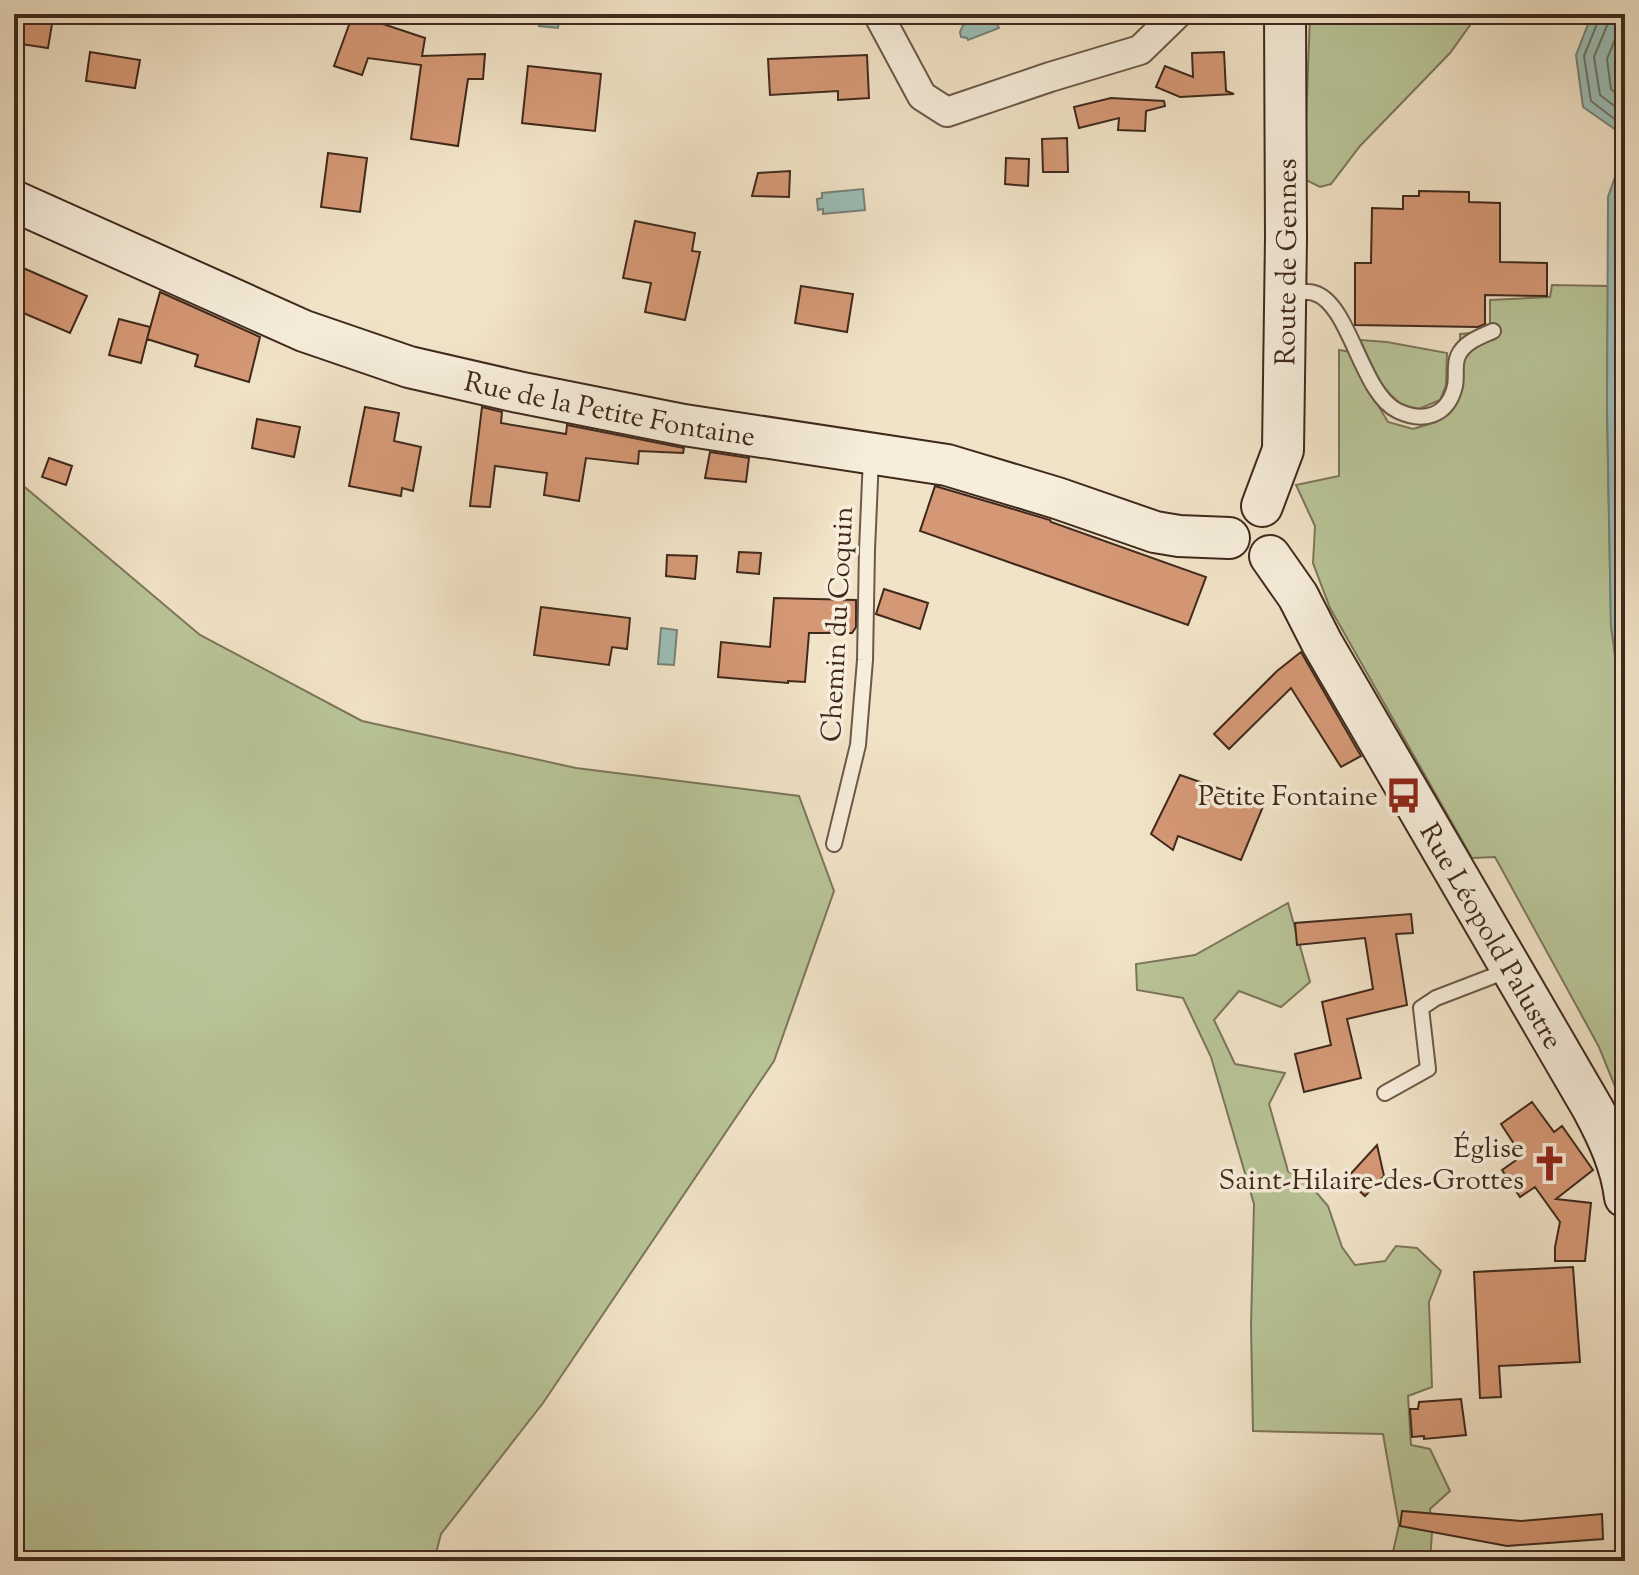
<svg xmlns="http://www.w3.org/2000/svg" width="1639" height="1575" viewBox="0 0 1639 1575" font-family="'Sorts Mill Goudy',serif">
<rect width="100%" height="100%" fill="#f1e3c7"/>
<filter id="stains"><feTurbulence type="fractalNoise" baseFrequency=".0025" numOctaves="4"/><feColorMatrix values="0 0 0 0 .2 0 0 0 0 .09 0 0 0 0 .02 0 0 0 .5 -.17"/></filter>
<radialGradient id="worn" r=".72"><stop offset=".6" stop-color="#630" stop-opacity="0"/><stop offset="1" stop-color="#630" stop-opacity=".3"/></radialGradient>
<path fill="#b8c497" stroke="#7c765a" stroke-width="2" d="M 1310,14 L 1478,14 L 1450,53 L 1360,146 L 1331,184 L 1320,187 L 1304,179 Z
M 1552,285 L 1608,286 L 1607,408 L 1611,626 L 1625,727 L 1625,1111 L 1599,1047 L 1495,857 L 1472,858 L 1330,608 L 1313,563 L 1315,526 L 1296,485 L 1339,476 L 1339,350 L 1351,352 L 1364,382 L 1388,422 L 1413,429 L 1436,422 L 1452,410 L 1461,386 L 1460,334 L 1484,332 L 1490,324 L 1490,300 L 1550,297 Z
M 1360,340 L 1387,342 L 1447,353 L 1446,385 L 1440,400 L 1414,411 C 1382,398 1374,368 1360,340 Z
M 14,478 L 200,635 L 362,721 L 576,768 L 799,796 L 834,891 L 774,1061 L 543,1403 L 441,1534 L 434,1561 L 14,1561 Z
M 1288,903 L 1310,982 L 1281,1007 L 1239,991 L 1214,1020 L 1235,1064 L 1285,1073 L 1269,1104 L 1288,1171 L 1310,1185 L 1328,1206 L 1342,1247 L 1355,1265 L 1385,1261 L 1396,1246 L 1417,1248 L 1441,1271 L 1429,1302 L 1432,1387 L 1408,1396 L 1411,1445 L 1430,1449 L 1450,1491 L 1430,1509 L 1432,1532 L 1430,1561 L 1391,1561 L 1399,1525 L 1383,1434 L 1253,1431 L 1251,1326 L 1254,1204 L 1211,1057 L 1183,998 L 1137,990 L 1136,964 L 1195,955 Z"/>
<path fill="#9bbeb6" stroke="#778278" stroke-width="2" d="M 541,14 L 560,14 L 558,28 L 539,26 Z
M 992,14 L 999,28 L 968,40 L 967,38 L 961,37 L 960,32 L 963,25 Z
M 1592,14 L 1625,14 L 1625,727 L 1611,626 L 1607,408 L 1608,197 L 1622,157 L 1616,130 L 1583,107 L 1576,55 Z
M 863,189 L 865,210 L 823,214 L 823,209 L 818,210 L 817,199 L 822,198 L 822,193 Z
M 661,628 L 677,630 L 674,665 L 658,664 Z"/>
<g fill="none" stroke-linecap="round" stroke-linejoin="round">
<path stroke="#6e7469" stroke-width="2" d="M 1599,14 L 1599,19 L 1584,56 L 1591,101 L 1621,124 L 1625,133
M 1609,14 L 1608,23 L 1594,57 L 1600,95 L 1625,114
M 1621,14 L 1620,27 L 1607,59 L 1611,89 L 1625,100
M 1625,173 L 1616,199 L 1615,385 L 1619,625 L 1625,670"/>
</g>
<path fill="#d59876" stroke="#40291c" stroke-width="2" d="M 14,14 L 53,18 L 48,48 L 14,43 Z
M 353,14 L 425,38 L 422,56 L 485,54 L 483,79 L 468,79 L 458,146 L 411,139 L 421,65 L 368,58 L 362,75 L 334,66 Z
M 90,52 L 140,60 L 135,88 L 86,81 Z
M 1224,52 L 1226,91 L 1234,94 L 1180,97 L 1156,87 L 1165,66 L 1193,77 L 1192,53 Z
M 867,55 L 869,98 L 838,100 L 838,91 L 770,95 L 768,59 Z
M 528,66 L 601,74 L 595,131 L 522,123 Z
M 1111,98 L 1164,101 L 1165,106 L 1146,111 L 1145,131 L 1118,130 L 1119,118 L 1079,128 L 1074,107 Z
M 1067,138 L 1068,172 L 1043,172 L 1042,139 Z
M 328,153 L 367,158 L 360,212 L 321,207 Z
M 1006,158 L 1029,159 L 1028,186 L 1005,184 Z
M 790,171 L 789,197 L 752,196 L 758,173 Z
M 1419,191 L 1469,192 L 1469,202 L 1500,203 L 1500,262 L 1547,263 L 1547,296 L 1485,295 L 1485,324 L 1478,327 L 1355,325 L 1355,263 L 1371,263 L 1372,208 L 1403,209 L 1403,196 L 1419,196 Z
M 635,221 L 695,233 L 692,251 L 700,252 L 685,320 L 645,312 L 651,283 L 623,278 Z
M 14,264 L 87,296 L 70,333 L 14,309 Z
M 801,286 L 853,294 L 847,332 L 795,323 Z
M 160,292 L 260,337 L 249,382 L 195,366 L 198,355 L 147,339 Z
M 119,319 L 150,327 L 141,363 L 109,355 Z
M 365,407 L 399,413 L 394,441 L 421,447 L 413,491 L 402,488 L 401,496 L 349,486 Z
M 482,407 L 502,412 L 501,423 L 566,434 L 567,425 L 684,448 L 683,453 L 639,451 L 638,464 L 586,458 L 579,501 L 544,495 L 547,473 L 495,466 L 490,507 L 470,506 Z
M 257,419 L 300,427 L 294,457 L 252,448 Z
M 710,452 L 749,458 L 746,482 L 705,478 Z
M 49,458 L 72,466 L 66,485 L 42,477 Z
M 935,486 L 1050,520 L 1051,522 L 1206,577 L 1188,625 L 920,531 Z
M 739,552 L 761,553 L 759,574 L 737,572 Z
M 667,555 L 697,556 L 695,579 L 666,576 Z
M 884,589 L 928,603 L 920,629 L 876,614 Z
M 774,598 L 856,600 L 856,627 L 852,633 L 809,633 L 805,682 L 788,681 L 788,683 L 718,677 L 721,642 L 770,647 Z
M 541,607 L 630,618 L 627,649 L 612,647 L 609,665 L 534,655 Z
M 1301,652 L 1361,756 L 1341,767 L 1291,688 L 1229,749 L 1214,734 L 1277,671 Z
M 1180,775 L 1264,804 L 1241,860 L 1178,836 L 1173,850 L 1151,834 Z
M 1411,914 L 1413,933 L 1396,934 L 1407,1005 L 1347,1019 L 1361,1078 L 1304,1092 L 1295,1054 L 1331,1045 L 1322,1002 L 1373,989 L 1365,938 L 1297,945 L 1295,923 Z
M 1532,1102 L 1554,1132 L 1562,1126 L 1593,1170 L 1556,1199 L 1591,1203 L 1585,1261 L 1555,1261 L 1555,1247 L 1560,1222 L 1535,1187 L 1520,1197 L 1502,1170 L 1522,1156 L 1501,1124 Z
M 1377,1145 L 1384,1176 L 1365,1196 L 1346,1179 Z
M 1573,1267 L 1580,1362 L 1499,1366 L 1501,1397 L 1480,1398 L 1474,1272 Z
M 1461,1399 L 1466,1435 L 1424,1439 L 1424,1436 L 1412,1437 L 1410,1409 L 1418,1409 L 1419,1402 Z
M 1402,1511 L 1521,1521 L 1602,1514 L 1603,1539 L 1507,1546 L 1400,1526 Z"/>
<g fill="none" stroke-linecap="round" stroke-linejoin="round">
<defs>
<path id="lane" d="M 1290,292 C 1297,292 1307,291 1314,293 C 1350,303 1361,394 1398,411 C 1424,423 1448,416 1455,386 C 1457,377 1454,364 1458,356 C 1464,342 1480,337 1493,331
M 834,844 L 858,745 L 865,660 L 867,550 L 871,457
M 1385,1093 L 1428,1069 L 1421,1008 L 1436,998 L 1509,970"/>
<path id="street" d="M 878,14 L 922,96 L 947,112 L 1050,77 L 1140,50 L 1177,14"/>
<g id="secondary">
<path id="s1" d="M 14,201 L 304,331 L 409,367 L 518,392 L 684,425 L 947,465 L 1057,498 L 1155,532 L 1179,536 L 1229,538"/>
<path id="s2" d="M 1262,506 L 1283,450 L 1286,238 L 1285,14"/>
<path id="s3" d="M 1270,556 L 1298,596 L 1322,643 L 1593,1109 C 1608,1137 1621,1165 1625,1197"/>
</g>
</defs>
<use href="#lane" stroke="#6c5847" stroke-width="18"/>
<use href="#street" stroke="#6c5847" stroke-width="32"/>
<use href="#secondary" stroke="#40291c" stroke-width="44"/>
<use href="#lane" stroke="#f6eddb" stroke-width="14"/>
<use href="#street" stroke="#f6eddb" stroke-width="28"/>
<use href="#secondary" stroke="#f6eddb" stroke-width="40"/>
</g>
<defs>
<symbol id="bus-bare" viewBox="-9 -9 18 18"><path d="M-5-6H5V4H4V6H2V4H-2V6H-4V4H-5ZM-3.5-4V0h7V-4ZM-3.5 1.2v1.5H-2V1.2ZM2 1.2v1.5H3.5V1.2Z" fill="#8f2418" stroke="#f6eddb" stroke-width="2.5" paint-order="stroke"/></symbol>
<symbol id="church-bare" viewBox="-9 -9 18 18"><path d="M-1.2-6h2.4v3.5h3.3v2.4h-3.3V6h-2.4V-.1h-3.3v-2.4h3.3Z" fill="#8f2418" stroke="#f6eddb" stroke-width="2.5" paint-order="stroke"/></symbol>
</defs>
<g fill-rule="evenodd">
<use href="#bus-bare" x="1378" y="770" width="51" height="51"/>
<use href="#church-bare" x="1524" y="1138" width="51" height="51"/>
</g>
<g text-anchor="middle" stroke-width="7" stroke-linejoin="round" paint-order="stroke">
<g font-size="28" fill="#40291c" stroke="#f6eddb">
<text dy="10" stroke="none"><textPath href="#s2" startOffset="248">Route de Gennes</textPath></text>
<text dy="10" stroke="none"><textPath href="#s1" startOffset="634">Rue de la Petite Fontaine</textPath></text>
<text transform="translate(836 624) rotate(-87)" y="10">Chemin du Coquin</text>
<text dy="10" stroke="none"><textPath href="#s3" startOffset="440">Rue Léopold Palustre</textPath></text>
</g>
<g font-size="28" fill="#40291c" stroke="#f6eddb" text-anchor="end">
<text x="1378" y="805">Petite Fontaine</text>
<text x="1524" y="1157">Église<tspan x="1524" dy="32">Saint-Hilaire-des-Grottes</tspan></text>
</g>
</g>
<rect width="1639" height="1575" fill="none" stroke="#f1e3c7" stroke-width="48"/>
<rect x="16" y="16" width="1607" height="1543" fill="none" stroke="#40291c" stroke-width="4"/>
<rect x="24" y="24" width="1591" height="1527" fill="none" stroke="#40291c" stroke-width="2"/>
<rect width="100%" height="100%" filter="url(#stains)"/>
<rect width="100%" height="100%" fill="url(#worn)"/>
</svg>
